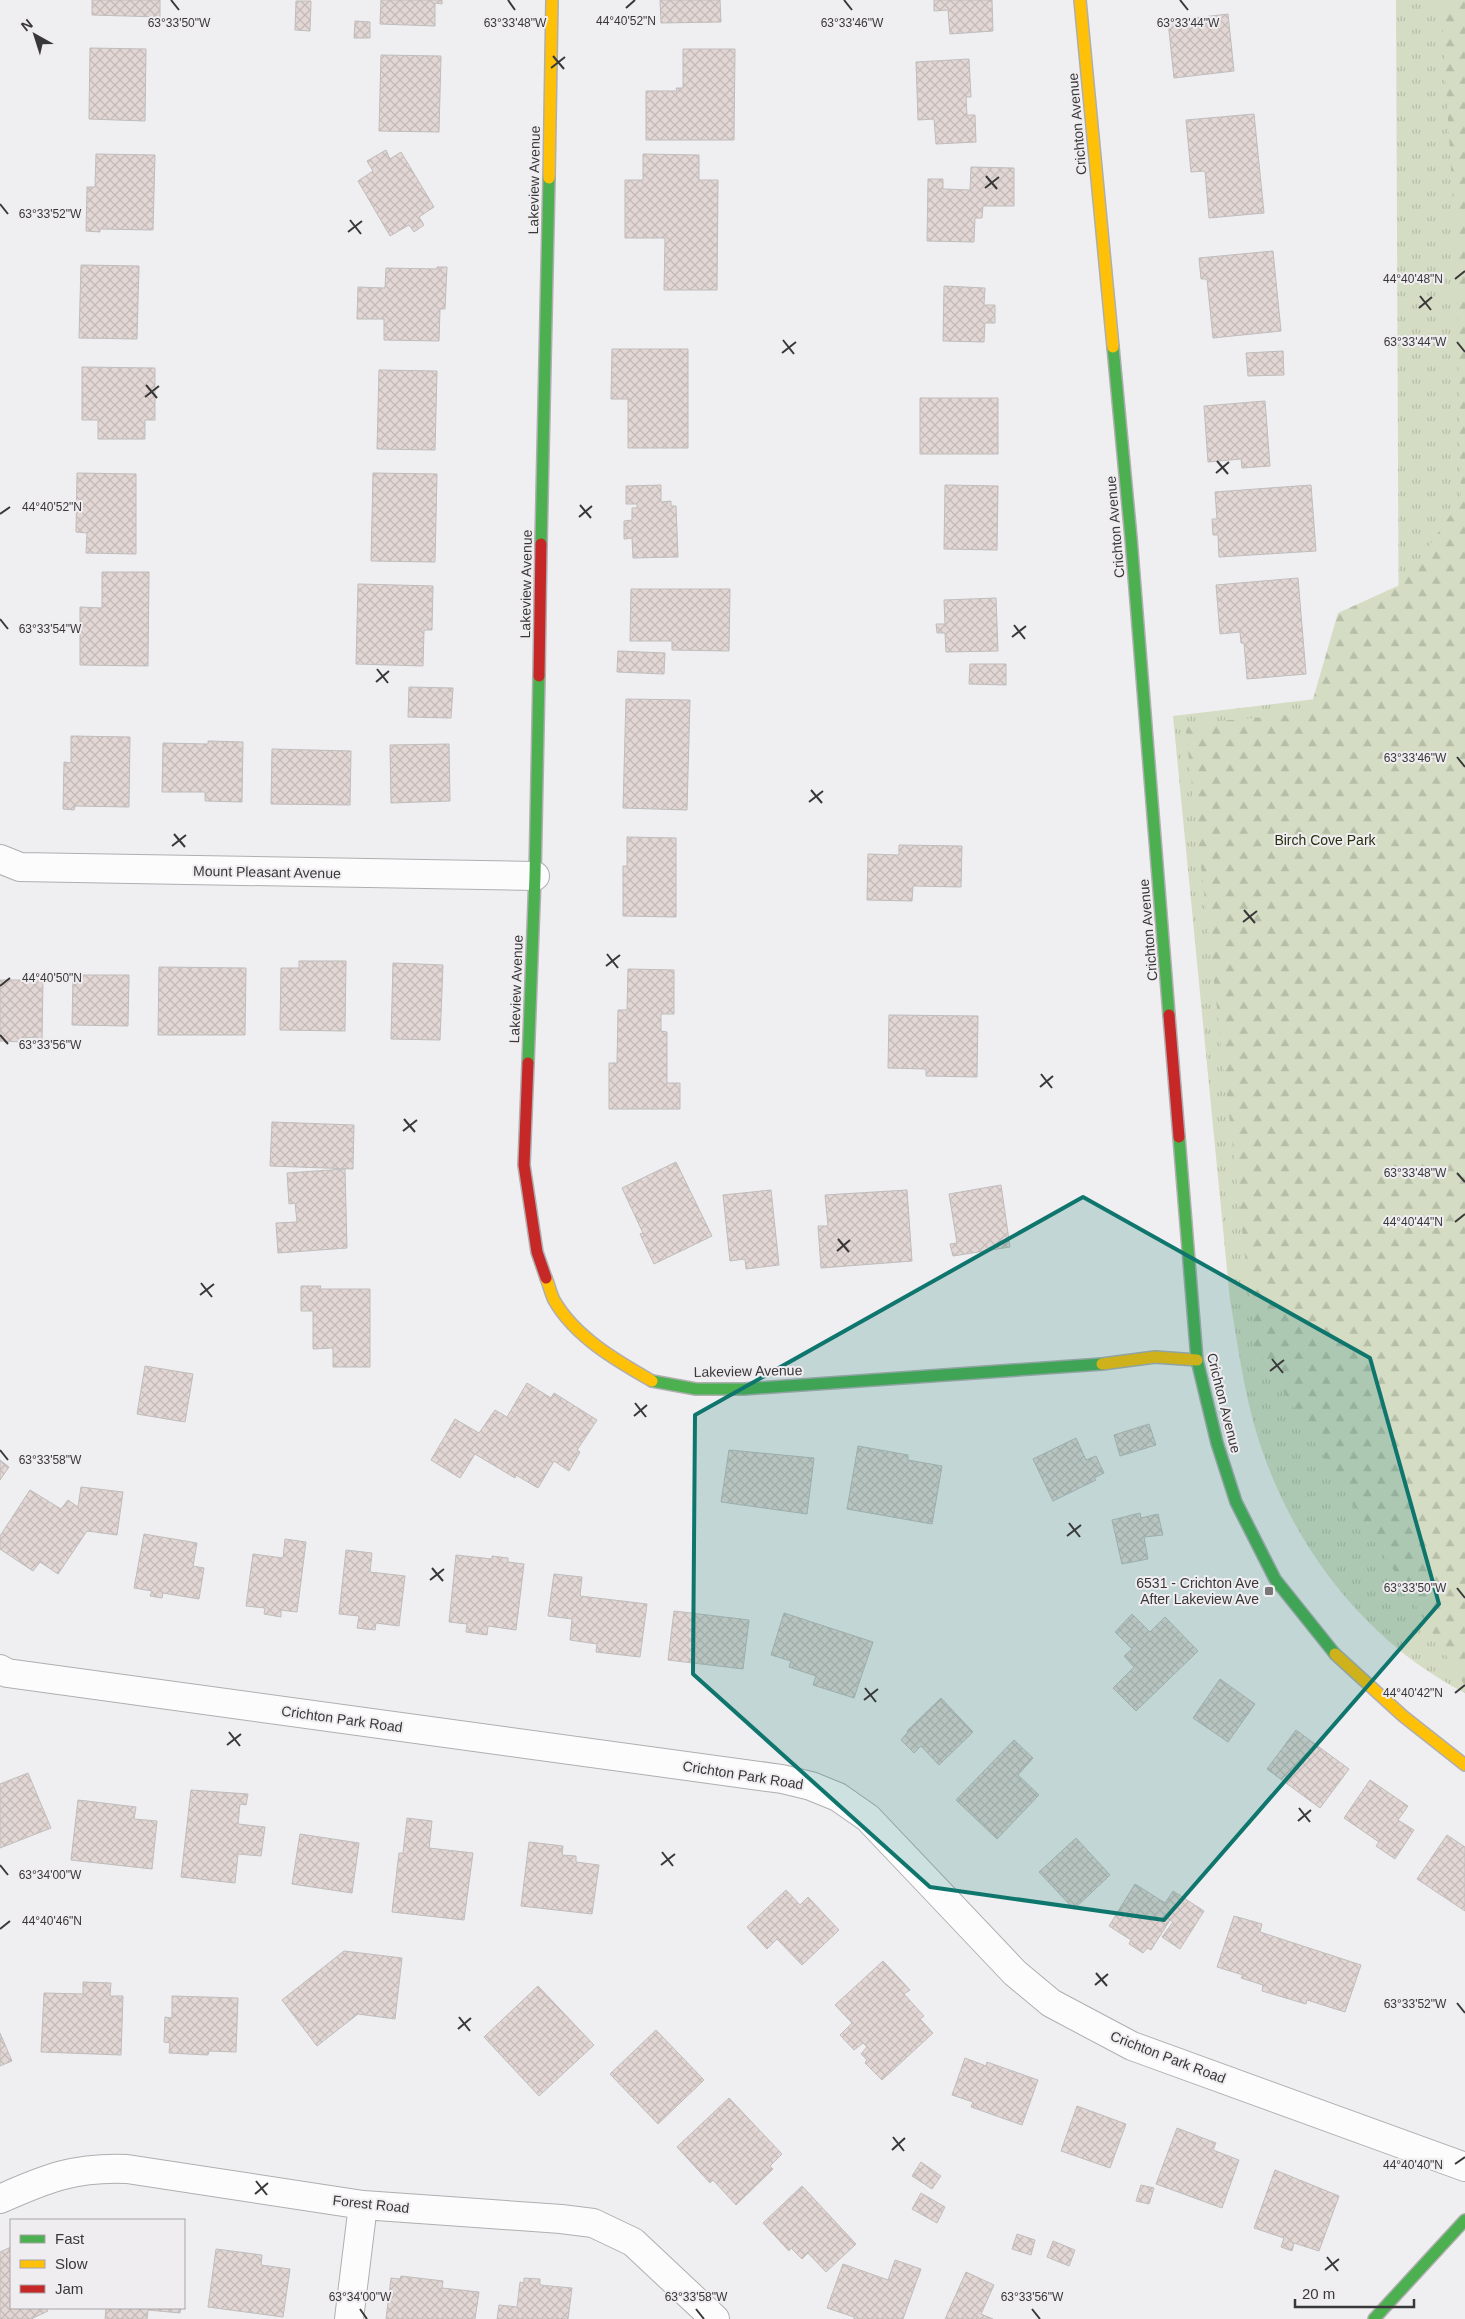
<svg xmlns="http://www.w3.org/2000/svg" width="1465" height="2319" viewBox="0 0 1465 2319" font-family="Helvetica,sans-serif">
<defs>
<pattern id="grass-tufts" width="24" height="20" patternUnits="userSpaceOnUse" patternTransform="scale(1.25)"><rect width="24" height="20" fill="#d4dcc3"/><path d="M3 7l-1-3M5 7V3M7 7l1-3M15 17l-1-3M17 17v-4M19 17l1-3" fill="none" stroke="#b7bea8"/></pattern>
<pattern id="forest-firs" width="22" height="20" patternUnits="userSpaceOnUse" patternTransform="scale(1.25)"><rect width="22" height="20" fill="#d4dcc3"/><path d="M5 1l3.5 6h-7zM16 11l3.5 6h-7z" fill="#b7bea8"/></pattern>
<pattern id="building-cross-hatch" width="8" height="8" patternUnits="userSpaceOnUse" patternTransform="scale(1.25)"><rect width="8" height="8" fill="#e2d7d4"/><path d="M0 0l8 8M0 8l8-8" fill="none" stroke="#c3b9b7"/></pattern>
</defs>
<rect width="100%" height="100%" fill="#efeef0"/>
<path fill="url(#grass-tufts)" d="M 1396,0 L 1465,0 L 1465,1693 C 1364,1641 1292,1545 1258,1438 C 1244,1393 1238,1346 1230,1300 L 1173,716 L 1399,689 Z"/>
<path fill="url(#forest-firs)" d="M 1441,0 L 1465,0 L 1465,1686 L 1255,1345 L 1185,724 L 1309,713 L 1338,613 L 1402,584 L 1461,500 L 1456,254 Z"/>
<path fill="url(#building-cross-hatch)" stroke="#bfbdbd" d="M 92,0 L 160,0 L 160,17 L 92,15 Z
M 381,0 L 442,0 L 442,4 L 435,3 L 435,26 L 380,24 Z
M 660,0 L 720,0 L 721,22 L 661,23 Z
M 934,0 L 992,0 L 993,31 L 950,34 L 948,10 L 934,11 Z
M 296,1 L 311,1 L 310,31 L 295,30 Z
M 1228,14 L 1234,71 L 1174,78 L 1168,21 Z
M 355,21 L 370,22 L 370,38 L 354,38 Z
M 90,48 L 146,49 L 145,121 L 89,119 Z
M 683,49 L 735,49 L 734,140 L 646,140 L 646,91 L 677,91 L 676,88 L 683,88 Z
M 381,55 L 441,56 L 439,132 L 379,131 Z
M 969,59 L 971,97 L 966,97 L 967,115 L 975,115 L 976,142 L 936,144 L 934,119 L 918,120 L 916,62 Z
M 1254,114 L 1264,213 L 1209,218 L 1205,171 L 1191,172 L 1186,120 Z
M 386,150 L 390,159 L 401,152 L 434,207 L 419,217 L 424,225 L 414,232 L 409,225 L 390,236 L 358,181 L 373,171 L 367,161 Z
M 96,154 L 155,155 L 153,230 L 100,229 L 100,232 L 86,231 L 87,187 L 95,187 Z
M 643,154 L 699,155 L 699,180 L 718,180 L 717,290 L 664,290 L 665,238 L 625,238 L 625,180 L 643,180 Z
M 971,167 L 1014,168 L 1014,206 L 983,206 L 982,218 L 975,218 L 974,242 L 927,241 L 928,179 L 943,179 L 943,189 L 970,190 Z
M 1273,251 L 1281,331 L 1213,338 L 1207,279 L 1201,279 L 1199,258 Z
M 81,265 L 139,266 L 137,339 L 79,338 Z
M 437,267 L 447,267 L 445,309 L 440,309 L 439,341 L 384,340 L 384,319 L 357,319 L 358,287 L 385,288 L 386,268 L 437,269 Z
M 944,286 L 985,288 L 984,305 L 995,305 L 995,323 L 985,323 L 984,342 L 943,341 Z
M 612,349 L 688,349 L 688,448 L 628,448 L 628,399 L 611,399 Z
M 1283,351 L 1284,375 L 1248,376 L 1246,353 Z
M 82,367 L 155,368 L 155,420 L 145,420 L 145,439 L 98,439 L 98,420 L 82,420 Z
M 379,370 L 437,371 L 435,450 L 377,449 Z
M 920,398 L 998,398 L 998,454 L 920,454 Z
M 1265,401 L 1270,466 L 1242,468 L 1241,459 L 1208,462 L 1204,406 Z
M 77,473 L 136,474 L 136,554 L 86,553 L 87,533 L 76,532 Z
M 373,473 L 437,474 L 435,562 L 371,561 Z
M 661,485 L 661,502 L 671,501 L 671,506 L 676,506 L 678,557 L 633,558 L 632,538 L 624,539 L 624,521 L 632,520 L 632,508 L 637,508 L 637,504 L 626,504 L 626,486 Z
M 945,485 L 998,486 L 997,550 L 944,549 Z
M 1311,485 L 1316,551 L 1219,557 L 1218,535 L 1213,535 L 1212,519 L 1217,519 L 1215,492 Z
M 102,572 L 149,572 L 148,666 L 80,665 L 80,607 L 102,608 Z
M 1298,578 L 1306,674 L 1247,679 L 1244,643 L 1241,643 L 1240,632 L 1220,634 L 1216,585 Z
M 358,584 L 433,586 L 432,630 L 424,630 L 423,666 L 356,664 Z
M 631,589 L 730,589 L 729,651 L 672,650 L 672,641 L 630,641 Z
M 996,598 L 998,651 L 946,652 L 945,633 L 937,633 L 936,624 L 945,624 L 944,600 Z
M 618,651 L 665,653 L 664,674 L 617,672 Z
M 970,664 L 1006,664 L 1006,685 L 969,684 Z
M 409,687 L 453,688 L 451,718 L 408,717 Z
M 626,699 L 690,700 L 687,810 L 623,808 Z
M 71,736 L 130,737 L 129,807 L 75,806 L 74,810 L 63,809 L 64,762 L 71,763 Z
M 208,741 L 243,742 L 242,802 L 205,801 L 205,792 L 162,792 L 163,743 L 208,744 Z
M 449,744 L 450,801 L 391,803 L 390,745 Z
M 272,749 L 351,751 L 350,805 L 271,804 Z
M 627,837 L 676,838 L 676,917 L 623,916 L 623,866 L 627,866 Z
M 899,845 L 962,846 L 961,887 L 913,886 L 912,901 L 867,900 L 868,854 L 899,855 Z
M 299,961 L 346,961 L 345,1031 L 280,1030 L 281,968 L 299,968 Z
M 393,963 L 443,965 L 440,1040 L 391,1039 Z
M 159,967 L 246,968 L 245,1035 L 158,1035 Z
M 628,969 L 674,970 L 674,1014 L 661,1014 L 661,1031 L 667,1032 L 667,1083 L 680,1083 L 680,1109 L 609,1109 L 609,1063 L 617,1063 L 618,1010 L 627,1010 Z
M 73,975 L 129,975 L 128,1026 L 72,1025 Z
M 0,980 L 43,980 L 42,1043 L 38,1043 L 38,1037 L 23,1038 L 23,1042 L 0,1041 Z
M 889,1015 L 978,1016 L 977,1077 L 926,1076 L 926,1069 L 888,1068 Z
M 272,1122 L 354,1125 L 353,1169 L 270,1166 Z
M 676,1162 L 712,1236 L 654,1264 L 640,1234 L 643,1233 L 622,1188 Z
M 345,1169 L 347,1248 L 278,1253 L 276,1223 L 297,1222 L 295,1203 L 289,1204 L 287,1173 Z
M 1001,1185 L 1010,1247 L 953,1256 L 950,1244 L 957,1243 L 949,1194 Z
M 771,1190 L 779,1265 L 746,1269 L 745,1259 L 730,1261 L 723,1195 Z
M 907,1190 L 912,1261 L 821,1268 L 818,1226 L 828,1226 L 825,1195 Z
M 301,1286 L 321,1286 L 320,1289 L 370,1289 L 370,1367 L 333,1367 L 333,1348 L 313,1349 L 313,1311 L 301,1311 Z
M 145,1366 L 193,1374 L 185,1422 L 137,1414 Z
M 527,1383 L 551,1398 L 554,1393 L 597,1420 L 577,1450 L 580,1452 L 569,1471 L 554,1461 L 538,1488 L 516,1475 L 515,1478 L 475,1454 L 460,1478 L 431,1460 L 455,1419 L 479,1433 L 495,1410 L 507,1417 Z
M 1149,1424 L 1156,1445 L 1120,1456 L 1114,1435 Z
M 1076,1438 L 1086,1460 L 1096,1456 L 1104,1473 L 1094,1478 L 1096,1480 L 1053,1501 L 1033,1459 Z
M 858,1446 L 908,1455 L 908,1460 L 942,1466 L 932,1524 L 847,1509 Z
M 729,1450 L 814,1458 L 807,1514 L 721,1502 Z
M 0,1460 L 9,1467 L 0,1480 Z
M 81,1487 L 123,1492 L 117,1535 L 87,1531 L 58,1574 L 40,1562 L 33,1571 L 0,1549 L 0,1536 L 30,1490 L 61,1509 L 68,1500 L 78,1507 Z
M 1140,1513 L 1141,1518 L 1158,1514 L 1163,1535 L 1144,1537 L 1148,1559 L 1122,1564 L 1112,1520 Z
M 144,1534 L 197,1543 L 193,1566 L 204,1568 L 199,1599 L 163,1593 L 162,1598 L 150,1596 L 152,1591 L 134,1588 Z
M 285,1539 L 306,1542 L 297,1612 L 281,1610 L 281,1617 L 264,1614 L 265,1608 L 246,1606 L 253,1554 L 283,1558 Z
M 346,1550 L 372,1553 L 370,1572 L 405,1576 L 399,1626 L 376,1623 L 375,1630 L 357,1628 L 359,1616 L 339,1614 Z
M 456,1555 L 492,1559 L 492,1556 L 508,1558 L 508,1562 L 524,1564 L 516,1630 L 488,1626 L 487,1635 L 466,1632 L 467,1624 L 449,1622 Z
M 554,1574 L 582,1577 L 580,1596 L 647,1604 L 640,1657 L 596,1652 L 597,1644 L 570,1640 L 572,1619 L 548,1616 Z
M 674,1611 L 749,1620 L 743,1669 L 668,1660 Z
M 784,1613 L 873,1642 L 854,1698 L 813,1685 L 816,1676 L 789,1667 L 791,1661 L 771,1655 Z
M 1132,1614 L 1150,1632 L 1165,1617 L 1198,1651 L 1136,1711 L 1113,1688 L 1134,1667 L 1124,1656 L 1132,1649 L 1115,1632 Z
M 1220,1679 L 1255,1704 L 1228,1742 L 1193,1718 Z
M 941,1698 L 973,1732 L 939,1765 L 921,1746 L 914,1753 L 901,1740 L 908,1732 L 907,1731 Z
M 1296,1730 L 1349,1769 L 1320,1808 L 1267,1769 Z
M 1014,1740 L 1033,1758 L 1018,1775 L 1039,1795 L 997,1839 L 956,1800 Z
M 28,1773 L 51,1828 L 0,1848 L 0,1784 Z
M 1370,1780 L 1408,1806 L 1398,1820 L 1414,1830 L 1395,1859 L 1376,1846 L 1379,1842 L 1344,1818 Z
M 191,1790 L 248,1794 L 246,1805 L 240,1804 L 238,1824 L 265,1827 L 261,1856 L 238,1854 L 235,1883 L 181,1877 Z
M 78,1800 L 136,1807 L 134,1819 L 157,1821 L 152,1869 L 71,1860 Z
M 407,1818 L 432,1821 L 429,1848 L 473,1853 L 464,1920 L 392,1912 L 399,1853 L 403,1853 Z
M 300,1834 L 359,1843 L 352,1893 L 292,1884 Z
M 1447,1835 L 1465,1847 L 1465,1911 L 1417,1879 Z
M 1076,1838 L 1110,1875 L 1074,1909 L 1039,1872 Z
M 529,1842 L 563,1846 L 562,1855 L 576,1856 L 576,1862 L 599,1865 L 592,1914 L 521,1906 Z
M 1135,1884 L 1165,1903 L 1173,1891 L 1204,1911 L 1180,1949 L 1162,1937 L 1173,1922 L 1170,1920 L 1151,1950 L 1147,1948 L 1143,1953 L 1129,1944 L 1131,1940 L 1109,1926 Z
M 786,1890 L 800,1905 L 808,1897 L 839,1930 L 802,1965 L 777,1939 L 767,1949 L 747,1927 Z
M 1234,1916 L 1262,1924 L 1260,1932 L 1361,1965 L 1345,2012 L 1307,2000 L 1306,2004 L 1262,1991 L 1263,1985 L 1241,1978 L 1243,1975 L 1217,1967 Z
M 344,1951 L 402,1958 L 395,2019 L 358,2014 L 317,2046 L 282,2000 Z
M 883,1961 L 910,1990 L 904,1994 L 924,2016 L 920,2019 L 933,2033 L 882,2080 L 865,2063 L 867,2060 L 861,2054 L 867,2047 L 863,2043 L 854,2050 L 840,2035 L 852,2023 L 835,2005 Z
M 83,1982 L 111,1983 L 110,1996 L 123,1996 L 121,2055 L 41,2052 L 44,1993 L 83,1994 Z
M 538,1986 L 594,2045 L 539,2096 L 484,2037 Z
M 172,1996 L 238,1998 L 236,2052 L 209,2051 L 208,2055 L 169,2053 L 170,2043 L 164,2042 L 165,2017 L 172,2018 Z
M 656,2030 L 704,2080 L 658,2124 L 610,2074 Z
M 0,2033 L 12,2061 L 0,2066 Z
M 965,2058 L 986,2066 L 987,2062 L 1038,2080 L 1022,2125 L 971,2107 L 973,2102 L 952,2095 Z
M 729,2098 L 782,2154 L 770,2166 L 773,2169 L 736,2205 L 713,2180 L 710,2183 L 677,2147 Z
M 1077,2106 L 1126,2124 L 1110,2168 L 1061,2151 Z
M 1177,2128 L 1216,2143 L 1213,2150 L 1239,2160 L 1222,2208 L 1156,2184 Z
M 921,2162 L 941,2176 L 932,2189 L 912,2176 Z
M 1275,2170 L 1339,2196 L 1319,2251 L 1294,2243 L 1292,2251 L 1281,2247 L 1284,2238 L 1254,2228 Z
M 1141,2185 L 1154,2188 L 1149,2204 L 1136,2201 Z
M 802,2186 L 856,2244 L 826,2272 L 808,2253 L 802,2259 L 791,2248 L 789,2251 L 763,2223 Z
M 921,2193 L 945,2207 L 937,2223 L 912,2209 Z
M 1017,2234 L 1035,2240 L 1031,2255 L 1012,2249 Z
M 1053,2241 L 1075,2250 L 1069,2266 L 1047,2257 Z
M 11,2247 L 11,2308 L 46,2308 L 48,2311 L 31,2319 L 0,2319 L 0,2252 Z
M 216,2249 L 262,2255 L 261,2265 L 290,2269 L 283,2317 L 208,2307 Z
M 895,2260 L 921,2269 L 903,2319 L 854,2319 L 854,2317 L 827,2308 L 843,2264 L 888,2280 Z
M 966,2272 L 994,2285 L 981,2314 L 993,2319 L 945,2319 Z
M 401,2276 L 443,2281 L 442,2288 L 479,2292 L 475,2319 L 386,2319 L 391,2278 L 400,2279 Z
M 524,2278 L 540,2279 L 540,2285 L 572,2288 L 568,2319 L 497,2319 L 499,2305 L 517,2307 L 520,2282 L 524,2283 Z
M 106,2308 L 181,2308 L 180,2313 L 148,2310 L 147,2319 L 105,2319 Z"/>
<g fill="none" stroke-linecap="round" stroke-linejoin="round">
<defs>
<path id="street" d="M 0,859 L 20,867 L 535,876
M 0,1669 L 7,1673 L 782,1779 L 811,1786 L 838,1797 L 868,1818 L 1015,1973 L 1051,2003 L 1132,2046 L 1465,2167
M 0,2199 C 47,2178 75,2167 127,2169 L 363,2205 L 561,2219 L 593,2223 L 633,2242 L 715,2319
M 349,2319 L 363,2205"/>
<path id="fast" d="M 1113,347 L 1131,538 L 1169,1015
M 541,544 L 549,178
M 528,1063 L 535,876 L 539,676
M 1179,1137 L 1197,1360 L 1217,1443 L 1236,1502 L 1275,1579 L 1335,1654
M 652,1381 L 696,1389 L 744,1389 L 1102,1364
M 1374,2319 L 1465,2220"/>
<path id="slow" d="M 1080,0 L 1113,347
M 549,178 L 552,0
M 546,1278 C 549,1285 551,1294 554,1300 C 575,1337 617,1361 652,1381
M 1102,1364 L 1155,1357 L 1197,1360
M 1335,1654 L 1403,1716 L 1465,1765"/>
<path id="jam" d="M 539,676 L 541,544
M 1169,1015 L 1179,1137
M 528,1063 L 524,1165 L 537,1252 L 546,1278"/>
</defs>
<use href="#street" stroke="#afaeb0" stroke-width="30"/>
<use href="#fast" stroke="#afaeb0" stroke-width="14"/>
<use href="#slow" stroke="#afaeb0" stroke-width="14"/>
<use href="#jam" stroke="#afaeb0" stroke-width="14"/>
<use href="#street" stroke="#fdfcfd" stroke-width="28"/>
<use href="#fast" stroke="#4caf50" stroke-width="11"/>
<use href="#slow" stroke="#ffc107" stroke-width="11"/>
<use href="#jam" stroke="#c62828" stroke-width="11"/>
</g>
<path fill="#0f766e" fill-opacity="0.2" stroke="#0f766e" stroke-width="4" stroke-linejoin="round" d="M 1083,1197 L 1370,1358 L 1439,1604 L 1164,1920 L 930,1887 L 693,1674 L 695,1415 Z"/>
<path fill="none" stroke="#393839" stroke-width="2" d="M 171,0 L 179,10M 508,0 L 515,10M 844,0 L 852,10M 1180,0 L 1188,10M 626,8 L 635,0M 553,56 L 564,69M 551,68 L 565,57M 986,176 L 997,189M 985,188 L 999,177M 0,204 L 8,214M 350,220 L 361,234M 348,232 L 362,221M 1455,279 L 1465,271M 1420,296 L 1431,310M 1419,308 L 1432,297M 783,340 L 794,354M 1457,342 L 1465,352M 782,353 L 796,342M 146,385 L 157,398M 145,397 L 159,386M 1217,461 L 1228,474M 1216,473 L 1229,462M 580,505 L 591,518M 0,514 L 10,507M 579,517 L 592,506M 0,619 L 8,629M 1014,625 L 1025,639M 1012,637 L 1026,626M 377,669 L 388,683M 376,682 L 389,671M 1457,757 L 1465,767M 811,790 L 822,803M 809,802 L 823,791M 174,834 L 185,847M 172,846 L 186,835M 1244,910 L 1255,923M 1243,922 L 1257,911M 607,954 L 618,968M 606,966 L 620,955M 0,986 L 10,978M 0,1035 L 8,1044M 1041,1074 L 1052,1088M 1040,1087 L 1053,1076M 404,1119 L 415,1132M 403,1131 L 417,1120M 1457,1173 L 1465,1182M 1455,1222 L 1465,1214M 838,1239 L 849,1252M 837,1251 L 850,1240M 201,1283 L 212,1297M 200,1295 L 214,1284M 1272,1359 L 1283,1373M 1270,1371 L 1284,1360M 635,1403 L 646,1417M 634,1416 L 647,1405M 0,1450 L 8,1460M 1069,1523 L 1080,1537M 1067,1536 L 1081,1525M 432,1568 L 443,1581M 430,1580 L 444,1569M 1457,1588 L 1465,1598M 865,1688 L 876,1702M 1455,1693 L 1465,1685M 864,1700 L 878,1689M 229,1732 L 240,1746M 227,1745 L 241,1734M 1299,1808 L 1310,1822M 1298,1821 L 1311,1810M 662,1852 L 673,1866M 0,1865 L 8,1875M 661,1865 L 675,1854M 0,1929 L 10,1921M 1096,1973 L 1107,1986M 1095,1985 L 1108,1974M 1457,2003 L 1465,2013M 459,2017 L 470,2031M 458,2029 L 471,2018M 893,2137 L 904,2151M 892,2150 L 905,2138M 1455,2164 L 1465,2157M 256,2181 L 267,2195M 255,2194 L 268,2183M 1327,2257 L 1338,2271M 1325,2270 L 1339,2259M 360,2309 L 367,2319M 696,2309 L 704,2319M 1032,2309 L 1040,2319"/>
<rect fill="#797879" stroke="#f0edf1" stroke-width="2" x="1264" y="1586" width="10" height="10" rx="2.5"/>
<g text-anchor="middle" stroke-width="4" stroke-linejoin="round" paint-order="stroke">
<g font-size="14" fill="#393839" stroke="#f0edf1">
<text transform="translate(1077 124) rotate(-95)" y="5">Crichton Avenue</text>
<text transform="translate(534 180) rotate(-89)" y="5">Lakeview Avenue</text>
<text transform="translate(1115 527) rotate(-95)" y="5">Crichton Avenue</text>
<text transform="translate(526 584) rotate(-89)" y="5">Lakeview Avenue</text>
<text transform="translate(267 872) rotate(1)" y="5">Mount Pleasant Avenue</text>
<text transform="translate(1148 930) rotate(-95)" y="5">Crichton Avenue</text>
<text transform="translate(516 989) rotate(-88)" y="5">Lakeview Avenue</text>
<text transform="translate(748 1371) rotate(-1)" y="5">Lakeview Avenue</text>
<text transform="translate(1224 1403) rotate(76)" y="5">Crichton Avenue</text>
<text transform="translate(342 1719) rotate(8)" y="5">Crichton Park Road</text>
<text transform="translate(743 1775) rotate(9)" y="5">Crichton Park Road</text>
<text transform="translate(1168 2057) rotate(21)" y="5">Crichton Park Road</text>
<text transform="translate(371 2204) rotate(6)" y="5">Forest Road</text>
</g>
<g font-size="14" fill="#27300e" stroke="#f0edf1">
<text x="1325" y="845">Birch Cove Park</text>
</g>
<g font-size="14" fill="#393839" stroke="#f0edf1" text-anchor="end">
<text x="1259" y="1588">6531 - Crichton Ave<tspan x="1259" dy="16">After Lakeview Ave</tspan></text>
</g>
</g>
<g font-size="12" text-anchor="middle" fill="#393839" stroke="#f0edf1" stroke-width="4" stroke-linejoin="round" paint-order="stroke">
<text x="626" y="25">44°40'52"N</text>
<text x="179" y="27">63°33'50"W</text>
<text x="515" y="27">63°33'48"W</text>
<text x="852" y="27">63°33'46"W</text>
<text x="1188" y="27">63°33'44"W</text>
<text x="50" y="218">63°33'52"W</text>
<text x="1413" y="283">44°40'48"N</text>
<text x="1415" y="346">63°33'44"W</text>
<text x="52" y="511">44°40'52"N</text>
<text x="50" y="633">63°33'54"W</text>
<text x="1415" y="762">63°33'46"W</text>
<text x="52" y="982">44°40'50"N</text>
<text x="50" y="1049">63°33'56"W</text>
<text x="1415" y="1177">63°33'48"W</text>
<text x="1413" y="1226">44°40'44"N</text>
<text x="50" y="1464">63°33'58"W</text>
<text x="1415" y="1592">63°33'50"W</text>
<text x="1413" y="1697">44°40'42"N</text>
<text x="50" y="1879">63°34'00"W</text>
<text x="52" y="1925">44°40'46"N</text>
<text x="1415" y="2008">63°33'52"W</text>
<text x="1413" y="2169">44°40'40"N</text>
<text x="360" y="2301">63°34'00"W</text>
<text x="696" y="2301">63°33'58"W</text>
<text x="1032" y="2301">63°33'56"W</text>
</g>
<rect x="10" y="2219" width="175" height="90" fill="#f0edf1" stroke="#a7a5a7"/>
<rect x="20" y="2235" width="25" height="8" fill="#4caf50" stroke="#a7a5a7"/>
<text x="55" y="2244" font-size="15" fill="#393839">Fast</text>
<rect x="20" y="2260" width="25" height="8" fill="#ffc107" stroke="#a7a5a7"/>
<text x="55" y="2269" font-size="15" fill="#393839">Slow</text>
<rect x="20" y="2285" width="25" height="8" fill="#c62828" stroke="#a7a5a7"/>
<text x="55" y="2294" font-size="15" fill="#393839">Jam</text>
<g transform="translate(35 35) rotate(321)" stroke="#f0edf1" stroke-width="4" paint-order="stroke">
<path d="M0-4L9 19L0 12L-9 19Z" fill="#393839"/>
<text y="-8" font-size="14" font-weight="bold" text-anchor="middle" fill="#393839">N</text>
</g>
<path d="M1295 2299v8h119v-8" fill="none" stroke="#393839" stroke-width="2.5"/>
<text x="1302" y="2299" font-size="15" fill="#393839" stroke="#f0edf1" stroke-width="4" paint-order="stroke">20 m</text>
</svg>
